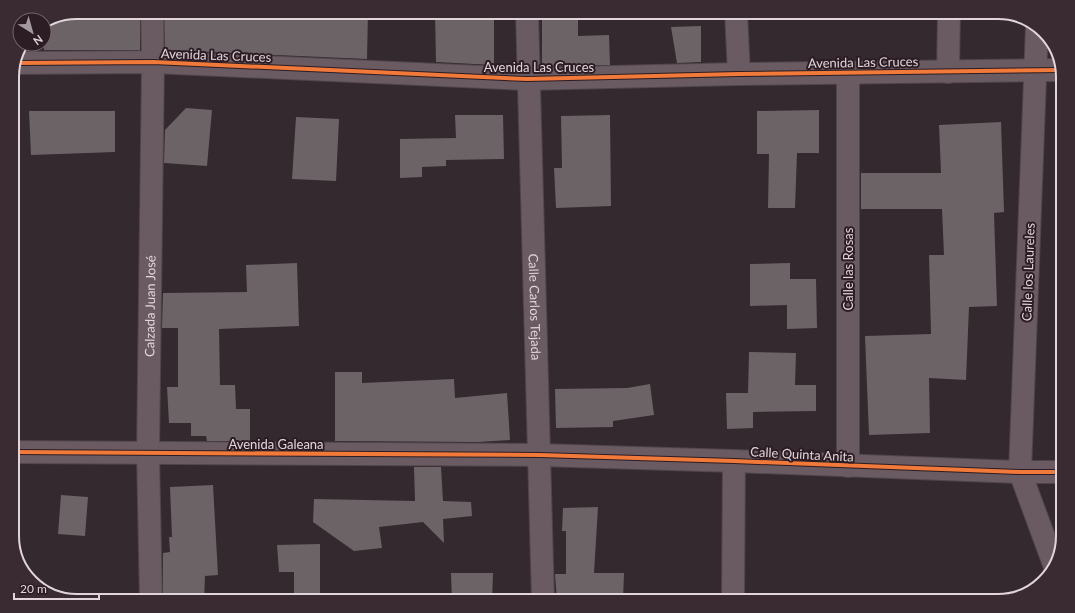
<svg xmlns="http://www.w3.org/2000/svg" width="1075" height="613" viewBox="0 0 1075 613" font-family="Lato,sans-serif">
<rect width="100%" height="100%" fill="#33292e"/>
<path fill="#6c6367" d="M 76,12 L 140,12 L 140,50 L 44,50 L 44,25 Z
M 164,12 L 368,12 L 367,59 L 165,50 Z
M 435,12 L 494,12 L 494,65 L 436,62 Z
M 542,12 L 578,12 L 578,36 L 609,35 L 610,65 L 542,66 Z
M 701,26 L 701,62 L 677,63 L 671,27 Z
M 186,108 L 212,110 L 207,166 L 164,163 L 165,130 Z
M 819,110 L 819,153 L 797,153 L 795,208 L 768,208 L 769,154 L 757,154 L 757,111 Z
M 29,111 L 115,111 L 115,152 L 31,155 Z
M 455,115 L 503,115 L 504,159 L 446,160 L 446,166 L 422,167 L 422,177 L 400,178 L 400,139 L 456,138 Z
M 610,115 L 611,206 L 556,208 L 554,168 L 562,168 L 561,116 Z
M 296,117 L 339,119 L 336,181 L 292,179 Z
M 1001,122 L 1004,212 L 994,213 L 997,306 L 969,307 L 966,380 L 929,378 L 930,433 L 869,435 L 865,336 L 931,334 L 929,255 L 944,255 L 942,209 L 861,209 L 861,173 L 941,173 L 939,125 Z
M 297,263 L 299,326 L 219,329 L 220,385 L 235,385 L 236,409 L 250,409 L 250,441 L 207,441 L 206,436 L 191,436 L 191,423 L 169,423 L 167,387 L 178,387 L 178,328 L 162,328 L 163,293 L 247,292 L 246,265 Z
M 790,263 L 790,279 L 816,279 L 817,328 L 787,329 L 787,305 L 750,306 L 750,264 Z
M 749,352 L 796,353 L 795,385 L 816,385 L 816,411 L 753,412 L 753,428 L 727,429 L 726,393 L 748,393 Z
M 335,372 L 362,372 L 362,383 L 454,379 L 455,398 L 507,393 L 510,440 L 478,442 L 335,441 Z
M 650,384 L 654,415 L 613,421 L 613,427 L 556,428 L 555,389 L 627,388 Z
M 414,467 L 441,467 L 443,501 L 471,502 L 472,516 L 443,519 L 444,543 L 423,522 L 379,527 L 382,548 L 354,551 L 313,522 L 314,499 L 415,501 Z
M 213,485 L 218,575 L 205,576 L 204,601 L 163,601 L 163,553 L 170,552 L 169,537 L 172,537 L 170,487 Z
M 61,495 L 88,497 L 85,536 L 58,534 Z
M 598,507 L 594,573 L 624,573 L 623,601 L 557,601 L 555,574 L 566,574 L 566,531 L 562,531 L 563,508 Z
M 320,544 L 320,601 L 294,601 L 294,572 L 279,572 L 277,545 Z
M 451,573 L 493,573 L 492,601 L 452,601 Z"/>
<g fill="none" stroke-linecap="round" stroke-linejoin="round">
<defs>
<g id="minor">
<path id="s1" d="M 527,12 L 543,601"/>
<path d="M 736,12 L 739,74"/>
<path d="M 1037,26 L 1020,472 L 1055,567"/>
<path d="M 16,63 L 153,62 L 527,79 L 739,74 L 1062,70"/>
<path d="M 948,72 L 949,12"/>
<path d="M 12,452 L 540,455 L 734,461 L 1020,472 L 1063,472"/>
<path d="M 848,466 L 848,73"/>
<path id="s2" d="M 151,601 L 148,453 L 153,62 L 152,12"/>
<path d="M 733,601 L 734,461"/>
</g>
</defs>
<use href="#minor" stroke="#4e454a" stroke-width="24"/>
<use href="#minor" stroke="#6a5a61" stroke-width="22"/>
<defs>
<path id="cycleway" d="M 16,63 L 153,62 L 527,79 L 739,74 L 1062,70
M 12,452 L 540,455 L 734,461 L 1020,472 L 1063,472"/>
</defs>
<use href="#cycleway" stroke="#2c1c23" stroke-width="6"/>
<use href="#cycleway" stroke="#f17a3a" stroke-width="4"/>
</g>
<g text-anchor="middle" stroke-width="4" stroke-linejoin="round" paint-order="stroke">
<g font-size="13" fill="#e1d5da" stroke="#2c1c23">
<text transform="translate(216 55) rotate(2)" y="5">Avenida Las Cruces</text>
<text transform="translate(863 62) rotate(-1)" y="5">Avenida Las Cruces</text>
<text x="539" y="72">Avenida Las Cruces</text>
<text transform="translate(848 269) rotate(-90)" y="5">Calle las Rosas</text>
<text transform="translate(1028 272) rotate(-88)" y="5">Calle los Laureles</text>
<text dy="5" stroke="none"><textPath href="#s1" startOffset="295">Calle Carlos Tejada</textPath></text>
<text dy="5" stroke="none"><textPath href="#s2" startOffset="295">Calzada Juan José</textPath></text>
<text x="276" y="449">Avenida Galeana</text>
<text transform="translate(802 454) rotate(3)" y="5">Calle Quinta Anita</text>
</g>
</g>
<path d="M0 0H1075V613H0ZM77 19H998A58 58 0 0 1 1056 77V536A58 58 0 0 1 998 594H77A58 58 0 0 1 19 536V77A58 58 0 0 1 77 19Z" fill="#3a2b32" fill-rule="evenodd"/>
<path fill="none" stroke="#e1d5da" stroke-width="2" d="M77 19H998A58 58 0 0 1 1056 77V536A58 58 0 0 1 998 594H77A58 58 0 0 1 19 536V77A58 58 0 0 1 77 19Z"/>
<g transform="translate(32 32) rotate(143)"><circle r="19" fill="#2c1c23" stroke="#74666c"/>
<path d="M0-3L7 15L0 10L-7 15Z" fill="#a4999e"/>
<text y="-6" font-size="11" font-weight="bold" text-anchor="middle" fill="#e1d5da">N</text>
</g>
<path d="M14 593v6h85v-6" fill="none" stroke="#e1d5da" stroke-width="2"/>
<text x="20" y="593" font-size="12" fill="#e1d5da" stroke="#2c1c23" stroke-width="3" paint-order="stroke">20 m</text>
</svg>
